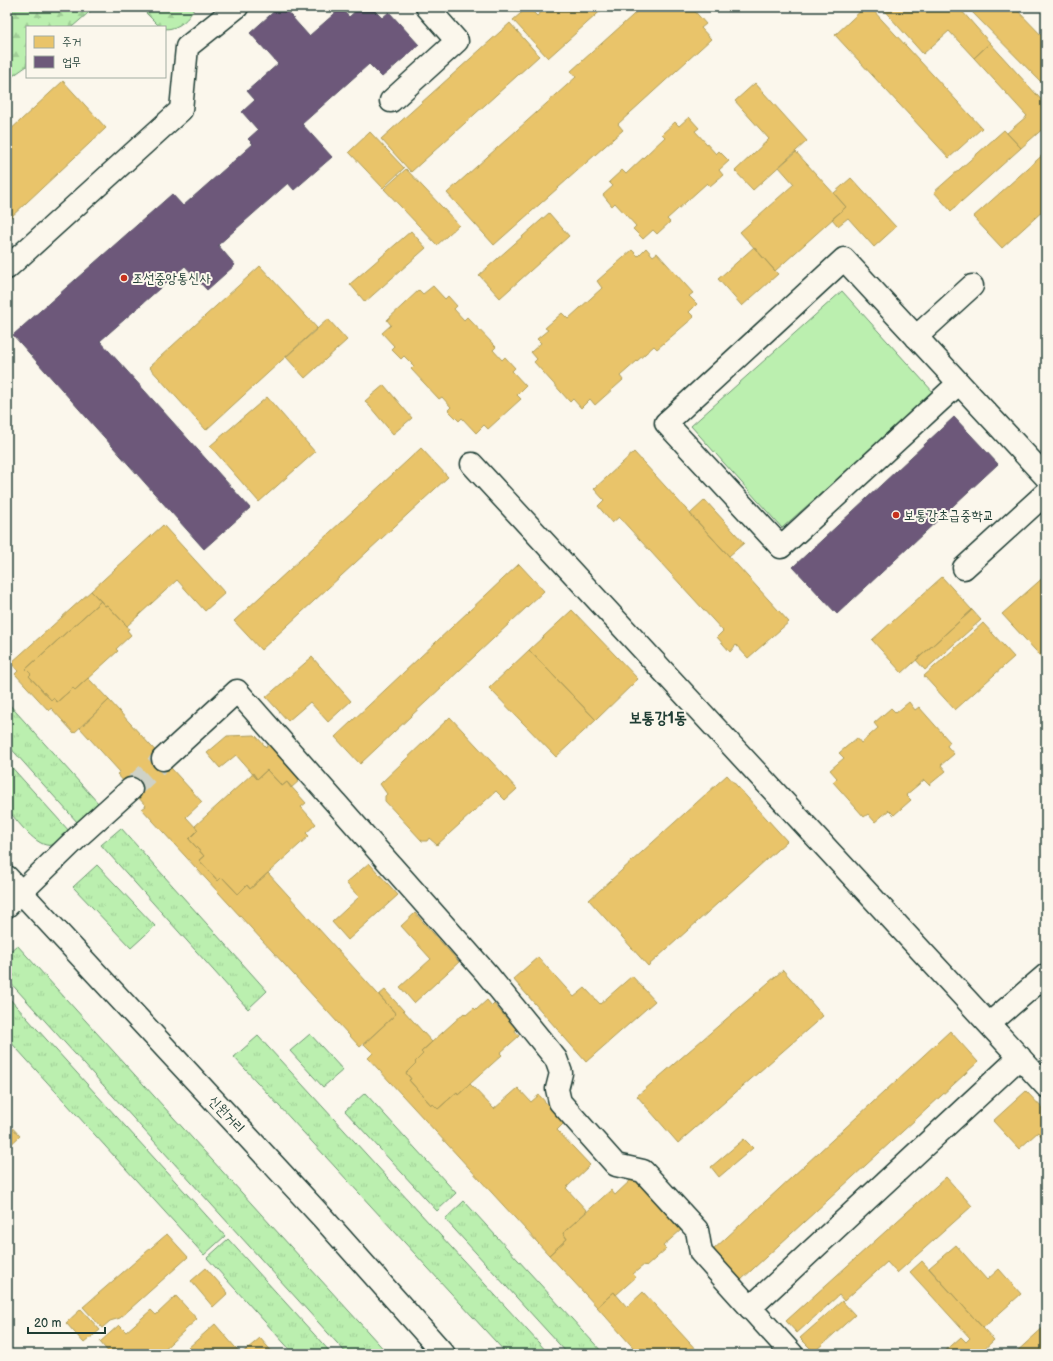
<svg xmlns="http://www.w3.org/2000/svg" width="1053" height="1361" viewBox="0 0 1053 1361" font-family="'Balsamiq Sans','Poor Story',sans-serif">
<defs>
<pattern id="grass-tufts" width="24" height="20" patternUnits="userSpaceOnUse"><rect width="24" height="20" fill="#bbefaf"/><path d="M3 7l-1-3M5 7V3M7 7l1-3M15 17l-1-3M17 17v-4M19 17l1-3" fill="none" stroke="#a0ce97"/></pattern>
<pattern id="forest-firs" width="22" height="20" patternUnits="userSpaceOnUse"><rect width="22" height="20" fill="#bbefaf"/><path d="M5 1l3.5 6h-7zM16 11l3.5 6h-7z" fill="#a0ce97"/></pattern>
</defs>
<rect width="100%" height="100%" fill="#fbf7ec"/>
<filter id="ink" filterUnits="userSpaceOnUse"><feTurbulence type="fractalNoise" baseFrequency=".025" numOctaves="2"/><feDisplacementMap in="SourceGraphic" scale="8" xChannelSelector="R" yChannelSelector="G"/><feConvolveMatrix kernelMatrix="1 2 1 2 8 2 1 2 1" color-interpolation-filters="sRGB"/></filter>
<g filter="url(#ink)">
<path fill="url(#grass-tufts)" stroke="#6d9672" d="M 7,702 L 99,804 L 78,823 L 7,744 Z
M 7,762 L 70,832 C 65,836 58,843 52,845 C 37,849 16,819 7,809 Z
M 121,828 L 267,991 L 248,1009 L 101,845 Z
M 97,865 L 155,926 L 131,948 L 73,887 Z
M 17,945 L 388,1354 L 347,1354 L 7,979 L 7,954 Z
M 7,996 L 225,1236 L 204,1255 L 7,1038 Z
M 310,1034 L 343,1070 L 323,1087 L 290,1051 Z
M 258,1036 L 549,1354 L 507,1354 L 234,1057 Z
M 365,1093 L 456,1193 L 437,1211 L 345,1111 Z
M 464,1201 L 604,1354 L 568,1354 L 445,1219 Z
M 228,1239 L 332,1354 L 294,1354 L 207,1258 Z"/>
<path fill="url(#forest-firs)" stroke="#6d9672" d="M 7,7 L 95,7 L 72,27 L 27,27 L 27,66 L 7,80 Z
M 140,7 L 195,7 C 189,19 179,29 165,29 L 165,27 L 160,27 Z"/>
<path fill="#bbefaf" stroke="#6d9672" d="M 842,291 L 934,393 L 782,528 L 691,426 Z"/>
<path fill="#e9c46a" stroke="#ac9c5a" d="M 528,7 L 537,16 L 547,7 L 605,7 L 548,58 L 513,20 Z
M 642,7 L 691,7 L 706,24 L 701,28 L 711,39 L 618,124 L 623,130 L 494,245 L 447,193 L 576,77 L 571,71 Z
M 865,7 L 870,7 L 982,128 L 949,158 L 835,35 Z
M 881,7 L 953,7 L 958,12 L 961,10 L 990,43 L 974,58 L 949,31 L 923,54 Z
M 967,7 L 1014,7 L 1046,40 L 1046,87 Z
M 510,23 L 539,56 L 411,172 L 381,139 Z
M 990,43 L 1046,105 L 1046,126 L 1021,148 L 1007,133 L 1027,116 L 974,58 Z
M 63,81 L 106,128 L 10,218 L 7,215 L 7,133 Z
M 755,83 L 807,141 L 753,190 L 735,171 L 769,139 L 735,101 Z
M 689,117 L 699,128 L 695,131 L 716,154 L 719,151 L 729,161 L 719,170 L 723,175 L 710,186 L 707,183 L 667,219 L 670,222 L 657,234 L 653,230 L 643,239 L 633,229 L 636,226 L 615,203 L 612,206 L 603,195 L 613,186 L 609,182 L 622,170 L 626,174 L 665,137 L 662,134 L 675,122 L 679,126 Z
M 1004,130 L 1021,148 L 951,211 L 934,192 Z
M 370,132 L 404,168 L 383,188 L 349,152 Z
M 796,152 L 846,207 L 775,271 L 740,232 L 794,184 L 779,167 Z
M 1046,152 L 1046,208 L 1002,248 L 973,217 Z
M 406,169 L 459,225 L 437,245 L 384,189 Z
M 851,178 L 896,227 L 874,247 L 848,218 L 838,226 L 832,219 L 846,207 L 834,193 Z
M 549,213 L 569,236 L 500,298 L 479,275 Z
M 411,231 L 426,248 L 365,302 L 350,284 Z
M 754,247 L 778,274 L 742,306 L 718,279 Z
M 646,248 L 653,256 L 657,253 L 693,293 L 689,296 L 697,304 L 689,312 L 694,317 L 657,349 L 654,346 L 620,376 L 623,380 L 595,405 L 590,399 L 581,408 L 573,399 L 570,402 L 534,362 L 537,359 L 531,352 L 541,343 L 537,339 L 548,330 L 545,328 L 562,313 L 568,319 L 602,288 L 597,281 L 632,250 L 638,256 Z
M 260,266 L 317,328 L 206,430 L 149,367 Z
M 433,286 L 445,299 L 448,296 L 457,306 L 454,309 L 464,320 L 467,317 L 496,347 L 493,350 L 502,360 L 505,357 L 515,368 L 512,371 L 526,386 L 517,395 L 521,399 L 488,429 L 484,425 L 476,433 L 462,418 L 459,421 L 448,410 L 451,407 L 442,397 L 439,399 L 411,369 L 414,366 L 404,356 L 401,359 L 391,349 L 394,346 L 382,333 L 391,325 L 387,320 L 419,290 L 423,294 Z
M 328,319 L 347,340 L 305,378 L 286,357 Z
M 384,385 L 412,418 L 393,434 L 365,401 Z
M 267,397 L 315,452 L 259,502 L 210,446 Z
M 421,448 L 448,477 L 261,650 L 234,621 Z
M 634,452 L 789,622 L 748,658 L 736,645 L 730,652 L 717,637 L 723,631 L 619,517 L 612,523 L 598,506 L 604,500 L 594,489 Z
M 705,500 L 744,543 L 729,556 L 690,514 Z
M 163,525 L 225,593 L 205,611 L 177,580 L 127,626 L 107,605 L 105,606 L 91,591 Z
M 519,564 L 544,591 L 360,764 L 335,737 Z
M 1046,575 L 1046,662 L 1002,614 Z
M 942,577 L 972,610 L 902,673 L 872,640 Z
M 91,591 L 101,601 L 26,669 L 31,674 L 29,676 L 51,700 L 53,698 L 57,702 L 73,688 L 75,690 L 88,678 L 109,700 L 74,733 L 51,708 L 49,711 L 15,674 L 18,671 L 11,663 Z
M 101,601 L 105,606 L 107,605 L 127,626 L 129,629 L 127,630 L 131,635 L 116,649 L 118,651 L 75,690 L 73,688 L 57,702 L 53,698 L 51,700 L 29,676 L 31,674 L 26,669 Z
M 572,610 L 638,679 L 596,720 L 529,650 Z
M 972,610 L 981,620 L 925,670 L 916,660 Z
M 983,623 L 1014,657 L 955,710 L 924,676 Z
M 529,650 L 596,720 L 556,757 L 489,688 Z
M 312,657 L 351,701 L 328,722 L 310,702 L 288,721 L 266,697 Z
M 109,700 L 202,802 L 186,817 L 198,830 L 189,839 L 204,856 L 199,860 L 218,881 L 222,877 L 238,894 L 247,885 L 250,889 L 268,873 L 396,1014 L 360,1047 L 142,809 L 146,806 L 117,774 L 120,772 L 80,728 Z
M 909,702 L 915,710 L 919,707 L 950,742 L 947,746 L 954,754 L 941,765 L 946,771 L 929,785 L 924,780 L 906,795 L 911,800 L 894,815 L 889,810 L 875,822 L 868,814 L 864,817 L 833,782 L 837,778 L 830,770 L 844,758 L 839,753 L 857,738 L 861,743 L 878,728 L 874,723 L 891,708 L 896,713 Z
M 450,717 L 517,789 L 505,800 L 496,791 L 437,845 L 429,838 L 427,841 L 422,841 L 385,801 L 385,796 L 387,794 L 380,784 Z
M 255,735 L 266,747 L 269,745 L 300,780 L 291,788 L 287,782 L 282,786 L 267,770 L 257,779 L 236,755 L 220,768 L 207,753 L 227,736 Z
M 267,770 L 282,786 L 287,782 L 306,803 L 301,807 L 316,824 L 306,833 L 309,836 L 250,889 L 247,885 L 238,894 L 222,877 L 218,881 L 199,860 L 204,856 L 189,839 L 198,830 L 195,826 L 253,773 L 257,779 Z
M 727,775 L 787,841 L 648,966 L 589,900 Z
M 369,863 L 398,895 L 348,940 L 332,922 L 359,897 L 346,883 Z
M 415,913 L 459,962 L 414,1003 L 400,987 L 431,959 L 401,926 Z
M 538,957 L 574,997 L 585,988 L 600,1004 L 632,976 L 655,1001 L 586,1062 L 513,979 Z
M 783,970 L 823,1016 L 678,1143 L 637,1096 Z
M 385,990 L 432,1042 L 421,1052 L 423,1054 L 415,1062 L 416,1063 L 406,1073 L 411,1079 L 409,1080 L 431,1105 L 433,1104 L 438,1109 L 457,1092 L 458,1095 L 470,1084 L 494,1109 L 518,1088 L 531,1102 L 539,1095 L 564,1123 L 557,1130 L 590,1165 L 566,1188 L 587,1211 L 563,1233 L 567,1239 L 549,1255 L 368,1058 L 373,1053 L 364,1044 L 396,1014 L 379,995 Z
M 487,1000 L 492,1006 L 494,1004 L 516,1029 L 515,1031 L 519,1036 L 500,1053 L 502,1055 L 470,1084 L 458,1095 L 457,1092 L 438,1109 L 433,1104 L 431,1105 L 409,1080 L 411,1079 L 406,1073 L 416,1063 L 415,1062 L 423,1054 L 421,1052 L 464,1013 L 466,1015 L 474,1008 L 476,1010 Z
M 950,1031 L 978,1062 L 741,1280 L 713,1250 Z
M 1026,1091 L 1046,1112 L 1046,1135 L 1042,1137 L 1038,1132 L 1019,1149 L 993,1121 Z
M 7,1122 L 20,1136 L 7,1148 Z
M 744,1139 L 753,1148 L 719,1177 L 711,1167 Z
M 946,1177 L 972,1206 L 897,1273 L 887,1262 L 844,1301 L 839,1295 L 797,1333 L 786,1321 Z
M 633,1178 L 681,1230 L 663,1246 L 666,1249 L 646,1267 L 644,1265 L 633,1274 L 636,1277 L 616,1295 L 614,1292 L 597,1307 L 549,1255 L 567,1239 L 563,1233 L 611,1190 L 615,1195 Z
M 167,1234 L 188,1257 L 120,1318 L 110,1321 L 102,1328 L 83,1307 Z
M 956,1245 L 987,1280 L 999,1269 L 1021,1294 L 983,1328 L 929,1268 Z
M 922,1261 L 994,1340 L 979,1354 L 942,1354 L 961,1337 L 966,1342 L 970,1338 L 910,1272 Z
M 206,1268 L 228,1293 L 213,1307 L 191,1281 Z
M 614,1292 L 627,1307 L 643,1292 L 700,1354 L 639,1354 L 597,1307 Z
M 176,1296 L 197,1319 L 159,1354 L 110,1354 L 100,1342 L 119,1325 L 126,1332 L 151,1310 L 156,1315 Z
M 842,1301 L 855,1315 L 814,1352 L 800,1338 Z
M 81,1309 L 100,1330 L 84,1343 L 66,1323 Z
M 215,1324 L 241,1354 L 194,1354 L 188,1348 Z
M 1046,1325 L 1046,1354 L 1014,1354 Z
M 260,1338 L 274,1354 L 241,1354 Z"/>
<path fill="#6d597a" stroke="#565165" d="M 279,7 L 283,7 L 309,36 L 341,8 L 349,17 L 360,7 L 371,7 L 382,18 L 389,12 L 419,45 L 382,77 L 369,64 L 302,124 L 332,157 L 294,190 L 288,183 L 218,245 L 235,265 L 207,290 L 185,266 L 100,341 L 250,508 L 204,549 L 13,335 L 172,194 L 183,206 L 253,144 L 248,139 L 258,130 L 242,112 L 255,100 L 247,91 L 278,64 L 250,33 Z
M 954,417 L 998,464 L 837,614 L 793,567 Z"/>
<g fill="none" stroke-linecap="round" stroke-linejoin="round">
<path stroke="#cfd2c7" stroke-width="22" stroke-dasharray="22 11" stroke-linecap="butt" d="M 131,789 L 163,759"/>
<defs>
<path id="minor" d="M 391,101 L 457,41 L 427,7
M 7,268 L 181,110 L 187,47 L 237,7
M 916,337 L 972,286
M 959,383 L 781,547 L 666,423 L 844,259 L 1046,477
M 472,464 L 1046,1086
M 964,568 L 1046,493
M 163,759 L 237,691 L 487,974 L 556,1059 L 561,1073 L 557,1089 L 560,1102 L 616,1165 L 643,1171 L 697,1230 L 701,1253 L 792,1354
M 7,906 L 80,835 L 131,789
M 989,1024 L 1046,975
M 750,1308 L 1020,1057"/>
<path id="major" d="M 7,877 L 322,1217 L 444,1354"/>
</defs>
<use href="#minor" stroke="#1f3d34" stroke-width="25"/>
<use href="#major" stroke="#1f3d34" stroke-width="25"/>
<use href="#minor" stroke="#fbf7ec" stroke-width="22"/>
<use href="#major" stroke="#fbf7ec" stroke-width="22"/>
</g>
</g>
<g fill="#c8321e" stroke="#fbf7ec" stroke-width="1.5">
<circle cx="124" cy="278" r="4"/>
<circle cx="896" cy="515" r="4"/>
</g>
<g text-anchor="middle" stroke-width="4" stroke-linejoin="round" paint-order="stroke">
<g font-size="14" fill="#1f3d34" stroke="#fbf7ec" text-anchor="start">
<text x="132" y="283">조선중앙통신사</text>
<text x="904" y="520">보통강초급중학교</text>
</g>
<g font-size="14" fill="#1f3d34" stroke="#fbf7ec">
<text transform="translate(227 1114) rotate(47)" y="5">신원거리</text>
</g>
<g font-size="16" font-weight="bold" fill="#1f3d34" stroke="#fbf7ec">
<text x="658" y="723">보통강1동</text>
</g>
</g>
<rect width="1053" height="1361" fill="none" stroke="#fbf7ec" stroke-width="24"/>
<rect x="12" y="12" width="1029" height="1337" fill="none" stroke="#1f3d34" stroke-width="1.5" filter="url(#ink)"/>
<rect x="26" y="26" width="140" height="52" fill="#fbf7ec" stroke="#a3ada2"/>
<rect x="34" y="36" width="20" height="12" fill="#e9c46a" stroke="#a3ada2"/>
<text x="62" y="46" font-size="12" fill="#1f3d34">주거</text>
<rect x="34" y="56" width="20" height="12" fill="#6d597a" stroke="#a3ada2"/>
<text x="62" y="66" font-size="12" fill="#1f3d34">업무</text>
<path d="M28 1327v6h77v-6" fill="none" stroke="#1f3d34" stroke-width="2"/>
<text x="34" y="1327" font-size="12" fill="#1f3d34" stroke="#fbf7ec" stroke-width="3" paint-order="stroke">20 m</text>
</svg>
